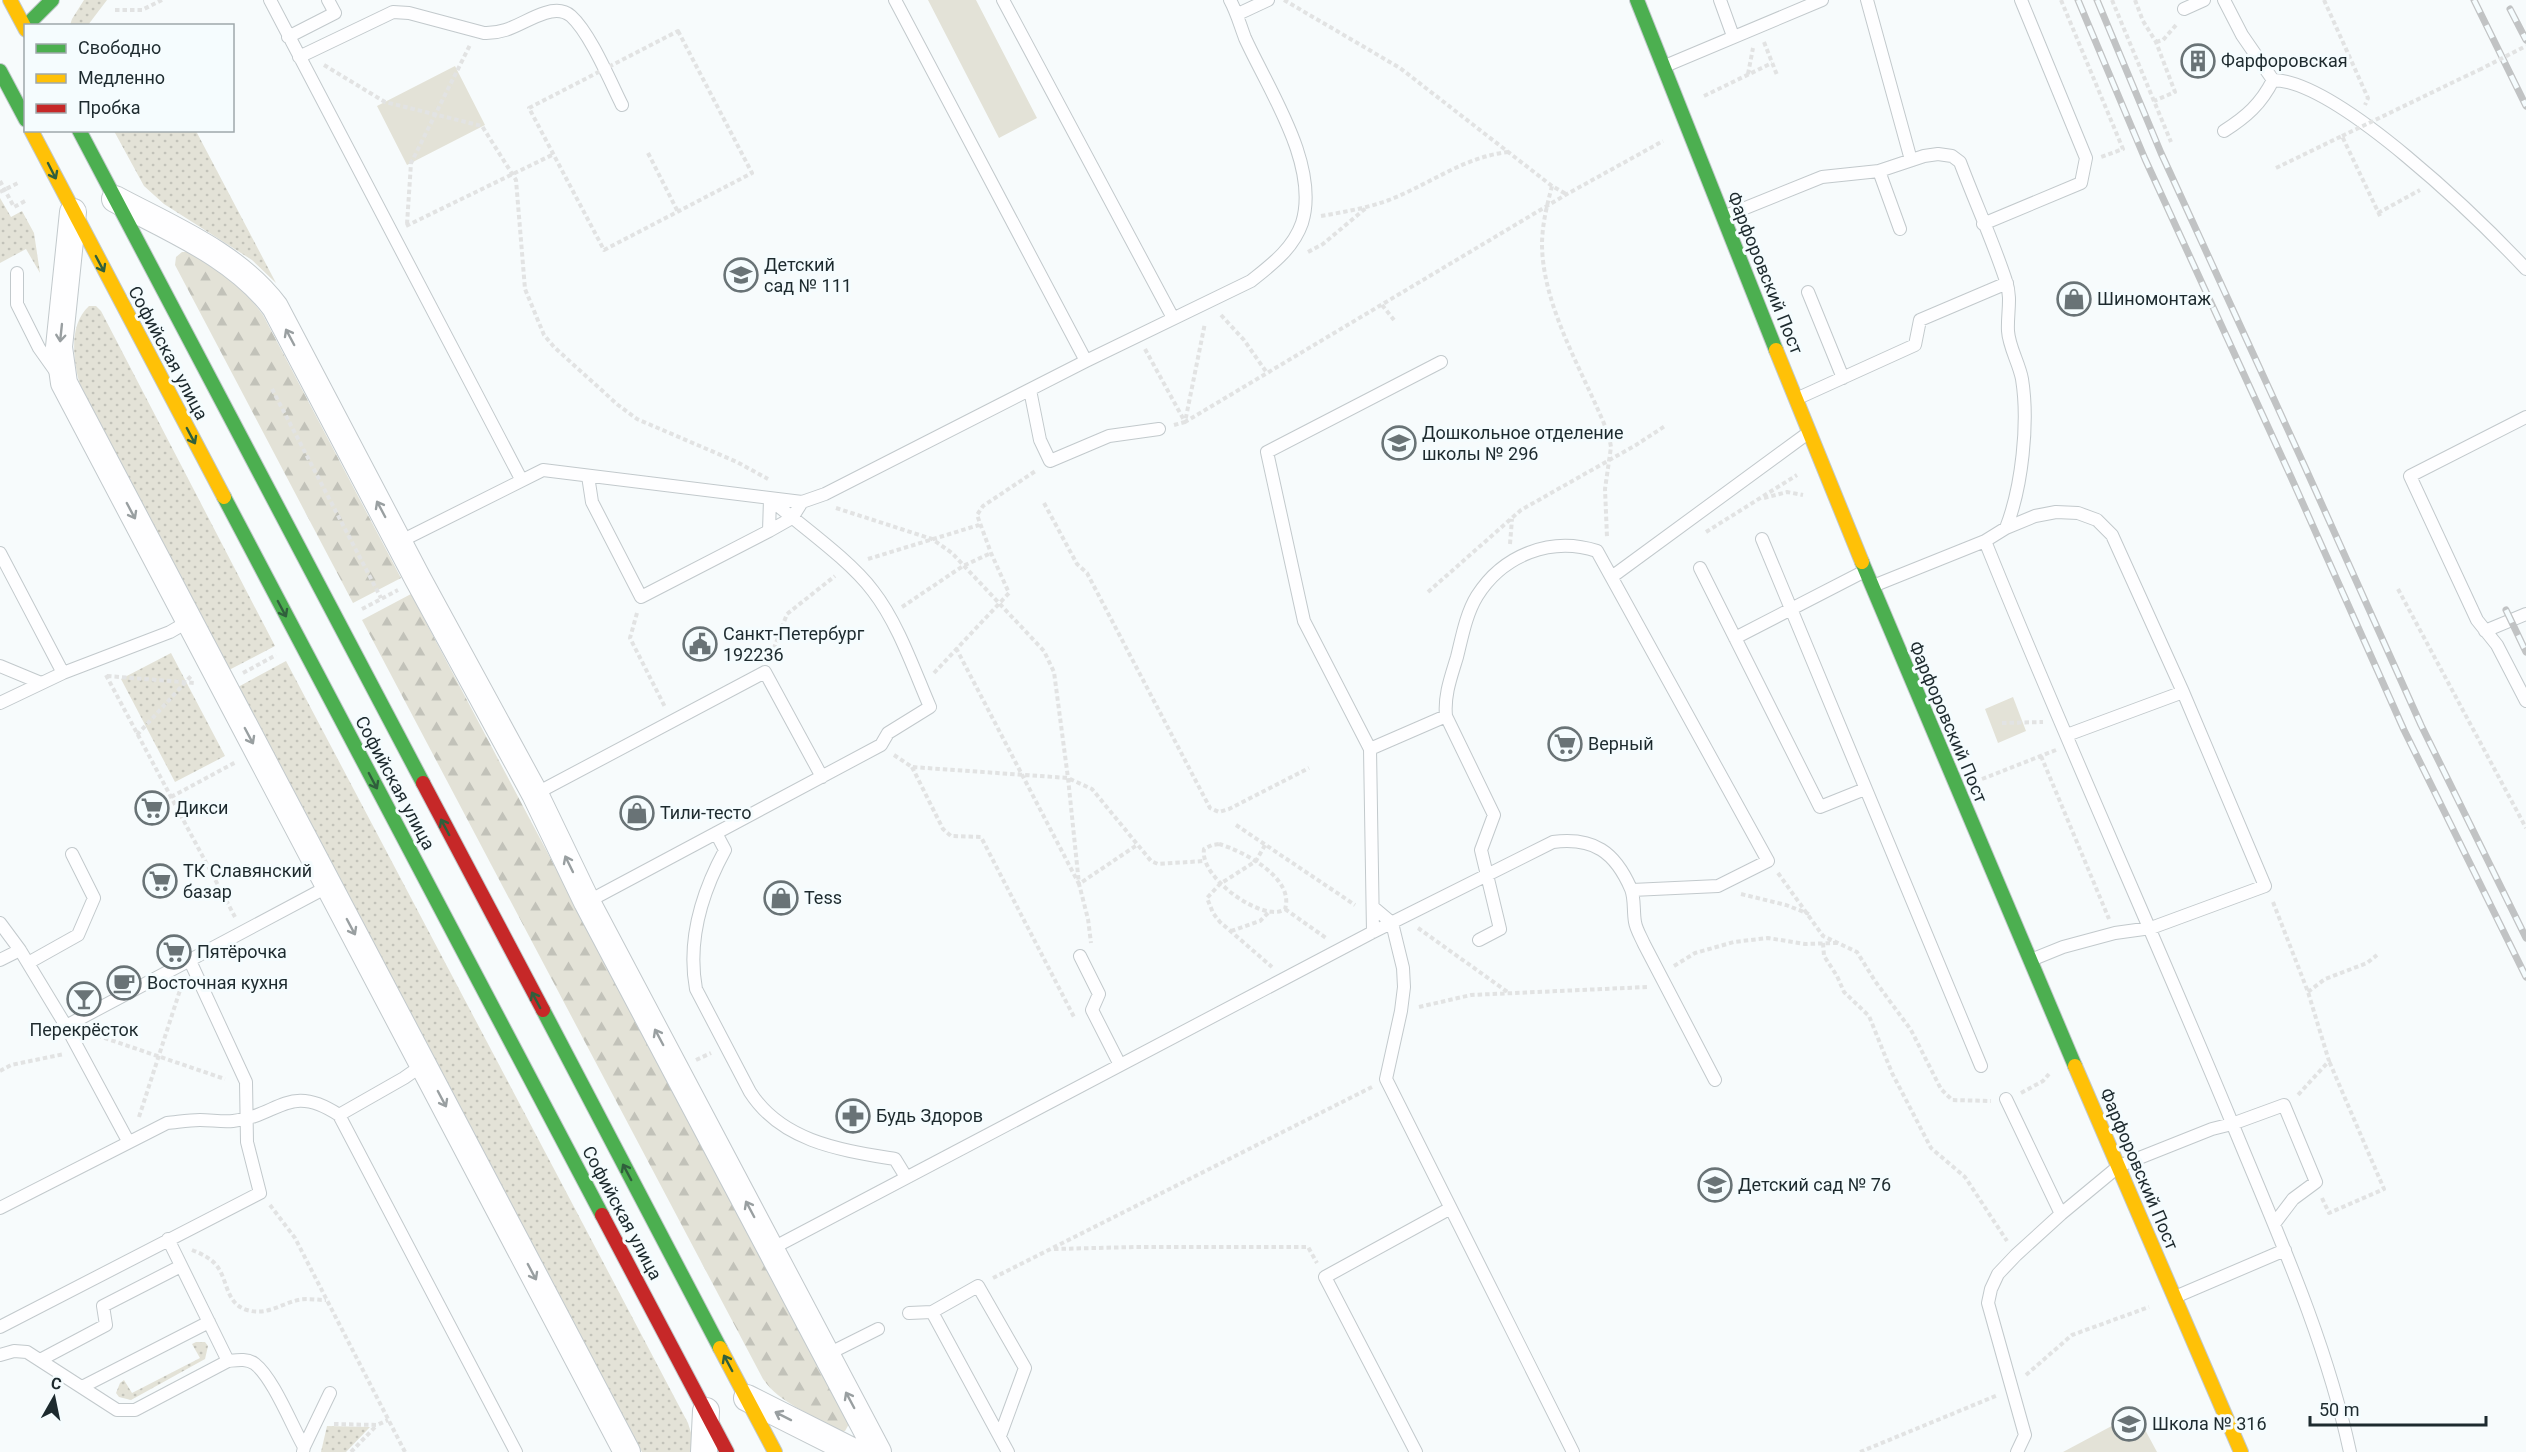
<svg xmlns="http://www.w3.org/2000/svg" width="2526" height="1452" viewBox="0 0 2526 1452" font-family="Roboto,sans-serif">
<defs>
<pattern id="grass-dots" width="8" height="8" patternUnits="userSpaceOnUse" patternTransform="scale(1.5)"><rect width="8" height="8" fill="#e3e2d7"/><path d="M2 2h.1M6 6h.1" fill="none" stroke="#c2c2b9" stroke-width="1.8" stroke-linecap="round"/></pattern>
<pattern id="forest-firs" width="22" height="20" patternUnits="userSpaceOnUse" patternTransform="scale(1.5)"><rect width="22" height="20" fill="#e3e2d7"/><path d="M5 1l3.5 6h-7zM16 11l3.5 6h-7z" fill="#c2c2b9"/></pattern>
</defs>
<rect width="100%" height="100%" fill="#f7fbfc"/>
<path fill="url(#grass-dots)" d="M 84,0 L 107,0 L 88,25 L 70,25 L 72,19 Z
M 114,131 L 196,131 L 276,283 L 252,260 L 164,204 L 144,186 Z
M 0,198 L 11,217 L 22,211 L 34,233 L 40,273 L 26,249 L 0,263 Z
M 89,306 L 96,306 L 101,311 L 275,646 L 229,670 L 81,389 C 74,364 67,326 89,306 Z
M 171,653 L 225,756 L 175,782 L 121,679 Z
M 286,661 L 688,1423 L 692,1436 L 692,1452 L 642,1452 L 238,687 Z
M 196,1342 L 205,1342 L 208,1346 L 205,1359 L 131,1400 L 119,1397 L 116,1393 L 120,1383 L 124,1380 L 132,1393 L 200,1358 L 192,1344 Z
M 327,1426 L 370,1427 L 346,1452 L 321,1452 Z"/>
<path fill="url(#forest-firs)" d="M 182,252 L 189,252 C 218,271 243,286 263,315 L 401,578 L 353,603 L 175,265 L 176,257 Z
M 411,594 L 849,1424 L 845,1431 L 840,1431 C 815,1416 779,1403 763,1379 L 362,620 Z"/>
<path fill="#e3e2d7" d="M 928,0 L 976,0 L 1037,118 L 999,138 Z
M 455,66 L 485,125 L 407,165 L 377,106 Z
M 2013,697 L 2026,731 L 1998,743 L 1985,709 Z
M 2136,1413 L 2157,1452 L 2063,1452 Z"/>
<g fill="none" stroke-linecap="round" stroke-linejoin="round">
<defs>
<path id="lane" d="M 270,0 L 521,479
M 895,0 L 1086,361
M 1003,0 L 1173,318
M 1720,0 L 1733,36
M 1867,0 L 1911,160
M 2224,0 L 2242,35 L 2273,80 C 2338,81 2480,220 2526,269
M 2184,9 L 2204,0
M 1238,14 L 1268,0
M 288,37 L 335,13 L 328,0
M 299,57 L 393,12 L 409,13 L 484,33 C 509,34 523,20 545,13 C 554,10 564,10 571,16 C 590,33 610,81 622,105
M 1665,66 L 1822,0
M 2224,131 C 2246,117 2261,104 2273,80
M 1879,171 L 1900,229
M 1723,217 L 1822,177 L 1879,171 L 1924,156 L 1938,154 L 1952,156 L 1960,162 C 1975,202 1993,241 2006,281 C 2012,298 2007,314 2008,331 C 2009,347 2019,363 2022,379 C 2029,423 2022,487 2006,528
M 1983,224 L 2081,183 L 2086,158 L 2021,0
M 17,273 L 17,304 L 39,348 L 56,372
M 1808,292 L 1843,378
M 1030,390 L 1040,440 L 1050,461 L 1109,436 L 1159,429
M 1796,399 L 1915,345 L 1920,320 L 2007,283
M 2526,417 L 2410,476 L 2477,620 L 2497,645 L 2526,701
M 588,476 L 592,502 L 641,597 L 769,531 L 770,499
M 769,531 L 792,518 L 802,502
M 1762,539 L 1981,1066
M 1985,541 C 2063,735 2150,925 2230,1118 C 2275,1228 2325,1336 2350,1452
M 399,542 L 543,470 L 802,502 L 825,494 L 1086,361 L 1251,281 C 1271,265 1293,249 1302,223 C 1320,165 1268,89 1245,38 C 1240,25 1237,13 1230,0
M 0,553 L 63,673
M 1700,568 L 1820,807 L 1865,789
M 1613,576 L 1808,433
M 1873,586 L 1985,541 L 2006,528 L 2035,516 L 2056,512 L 2078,513 L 2097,520 L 2112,535 L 2183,692 L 2265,886 L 2151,928 L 2115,933 L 2063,947 L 2031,960
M 2485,631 L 2526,614
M 1735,638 L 1865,571
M 0,666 L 41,683
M 0,703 L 63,673 L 170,632 L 189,621
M 2067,735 L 2183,692
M 1370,749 L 1304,621 L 1267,452 L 1441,362
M 535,794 L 765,672 L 822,777
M 716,833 L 725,850 C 701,894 687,940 696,989 L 750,1092 C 782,1142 841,1150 895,1159 L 906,1177
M 587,902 L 881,745 L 888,733 L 930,707 C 914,670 898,623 873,591 C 849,559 801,526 770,499
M 1373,907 L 1392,923 L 1403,968 L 1404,987 L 1401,1011 L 1386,1079 L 1573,1452
M 0,923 L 20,950 L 66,1026 L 128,1141
M 1373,932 L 1370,749 L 1446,716
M 1479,940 L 1500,929 L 1481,850 L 1494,815 L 1446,716 C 1444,695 1451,677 1457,657 C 1462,637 1466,614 1477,596 C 1503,555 1551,536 1597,551 L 1768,861 L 1718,886 L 1632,890
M 1080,956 L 1099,994 L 1092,1010 L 1120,1065
M 0,960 L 20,950
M 28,963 L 78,935 L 94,898 L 72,854
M 66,1026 L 329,886
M 2006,1099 L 2061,1214
M 339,1115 L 516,1452
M 0,1208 L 167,1123 C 178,1122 189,1120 200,1120 C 211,1120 222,1122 233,1121 C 279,1116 289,1082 339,1115 L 404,1078 L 424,1064
M 168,1239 L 228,1361
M 771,1249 L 1373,932 L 1553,842 C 1594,837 1615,852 1631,889 C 1635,899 1633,911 1635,922 C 1636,929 1641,937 1644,944 L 1715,1080
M 2175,1297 L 2285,1250
M 932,1312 L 1008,1452
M 909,1313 L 932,1312 L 978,1286 L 1025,1368 L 1000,1436
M 0,1327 L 260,1193 L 247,1142 L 246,1082 L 190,961
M 0,1355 L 14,1351 L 27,1352 L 117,1410 L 135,1410 L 228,1361 C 237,1360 247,1358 255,1364 C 273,1378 292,1426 304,1447 L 303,1452
M 826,1355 L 878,1329
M 40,1360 L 106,1325 L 103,1306 L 181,1266
M 82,1387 L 209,1322
M 304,1447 L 330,1393
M 1416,1452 L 1325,1277 L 1449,1209
M 2017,1452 L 2025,1435 L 1988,1303 L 1991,1289 L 1998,1274 L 2016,1255 L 2061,1214 L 2119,1166 L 2212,1129 L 2232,1124 L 2284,1105 L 2316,1182 L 2293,1199 L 2274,1224"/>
<path id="street" d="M 115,199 C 171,229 236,255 275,307 L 418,579 L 535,794 L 587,902 L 878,1452
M 73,212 L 59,347 L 64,383 L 627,1452
M 747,1398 L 854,1452
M 704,1452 L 706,1411"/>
<path id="fast" d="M 1637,0 L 1776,350
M 26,26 L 52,0
M 0,71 L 26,120
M 79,130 L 423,783
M 224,497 L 602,1215
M 1862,562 L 2075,1066
M 543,1010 L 720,1348"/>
<path id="slow" d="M 10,0 L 26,30
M 31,130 L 224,497
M 1776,350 L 1862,562
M 2075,1066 L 2241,1452
M 720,1348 L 775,1452"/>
<path id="jam" d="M 423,783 L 543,1010
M 602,1215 L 727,1452"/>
</defs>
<use href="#lane" stroke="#c2c9cc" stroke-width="14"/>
<use href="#street" stroke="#c2c9cc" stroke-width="28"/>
<use href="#fast" stroke="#c2c9cc" stroke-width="16"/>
<use href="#slow" stroke="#c2c9cc" stroke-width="16"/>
<use href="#jam" stroke="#c2c9cc" stroke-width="16"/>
<path stroke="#e2e3e3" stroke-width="4" stroke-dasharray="4.5 3" stroke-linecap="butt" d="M 1284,0 L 1400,68 L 1552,186 L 1566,194
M 2061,0 L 2123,149 L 2101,157
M 2112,0 L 2171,142
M 2135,0 L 2143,21 L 2156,42 L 2175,92 L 2154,101
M 2324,0 L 2368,98 L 2365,105
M 115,10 L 142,10 L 162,0
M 678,31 L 752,173 L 604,250 L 529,108 Z
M 1764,42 L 1777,75
M 2156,42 L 2163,40 L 2177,24
M 324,65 L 385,102 L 482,126 L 516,180 L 525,289 L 544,335 L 554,347 L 618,405 L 637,419 L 737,462 L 768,479
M 1748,74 L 1753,48
M 2464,77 L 2479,70
M 1704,96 L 1772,63
M 648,153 L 678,212
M 2276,168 L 2342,136 L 2381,218
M 0,181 L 14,207 L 27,200
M 1552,186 C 1547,205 1542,225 1542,245 C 1543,310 1586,376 1609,436 L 1611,447 L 1605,489 L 1607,537
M 0,192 L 18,183
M 2378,213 L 2420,190
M 1321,216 C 1344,212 1367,208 1389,200 C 1430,184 1464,157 1508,152
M 407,224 L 411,163 L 470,45
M 406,226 L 554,154
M 1308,252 L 1323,244 L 1366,208
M 1382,305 L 1394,320
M 1221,315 L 1244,340 L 1267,373
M 1145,349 L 1185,422 L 1567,194 L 1663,141
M 272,389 L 381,598
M 1174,425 L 1185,422 L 1205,323
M 1764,498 L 1787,492 L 1803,495
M 1044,503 L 1077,564 L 1087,573 L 1210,808 L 1219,812 L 1229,809 L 1309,768
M 836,508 L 932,539 L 952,553 L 1044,651 L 1054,672 L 1068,778 L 1079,884 L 1088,919 L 1091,943
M 1706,532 L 1797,475
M 1510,544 L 1512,519
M 868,559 L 979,525
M 2398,589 L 2526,828
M 1428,592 L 1521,510 L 1636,445 L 1665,426
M 902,607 L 963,566 L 991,553
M 362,609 L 398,590
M 637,613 L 630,638 L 665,707
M 956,648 L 1079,884 L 1137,845
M 771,656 L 787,614 L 835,576
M 243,673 L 276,655
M 934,673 L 1009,593 L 991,553 L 977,515 L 983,506 L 1037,470
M 106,675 L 235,917
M 107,676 L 195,683
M 2002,723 L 2043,722
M 137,735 L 192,675
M 894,755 L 912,767 L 1068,778 L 1092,789 L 1151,861 L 1158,864 L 1204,861
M 2041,756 L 2109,919
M 912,767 L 943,829 L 951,836 L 981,837 L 1074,1017
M 1982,779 L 2056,750
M 171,797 L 236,762
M 1236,825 L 1355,905
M 1219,844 C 1243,851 1295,878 1285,909 C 1266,924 1199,879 1204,849 L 1212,845 Z
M 1265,845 L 1256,861 L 1220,884 L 1207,898 L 1213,913 L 1220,922 L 1272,967
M 1778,873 L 1823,936 L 1857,952 L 1875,981 L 1911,1030 L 1941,1089 L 1952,1100 L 1991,1101
M 1741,894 L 1786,905 L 1809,914
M 2273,902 L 2308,992 L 2329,1061 L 2297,1096
M 1285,909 L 1326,938
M 1418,928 L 1509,993
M 1231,931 L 1260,921 L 1270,911
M 1823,943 L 1824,956 L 1837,976 L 1844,992 L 1869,1016 L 1892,1073 L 1931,1148 L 1965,1177 L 2007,1241
M 1674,966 L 1695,953 L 1734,942 L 1768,938 L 1805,944 L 1837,943
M 2308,992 L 2325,979 L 2367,963 L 2377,955
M 1419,1007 L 1471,995 L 1647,987
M 90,1033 L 225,1079
M 696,1060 L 711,1053
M 0,1071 L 11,1065 L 64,1054
M 2021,1093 L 2043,1081 L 2049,1074
M 139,1117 L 182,984
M 2322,1198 L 2329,1213 L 2384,1189 L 2329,1061
M 270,1205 L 295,1238 L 405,1452
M 1054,1249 L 1135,1247 L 1308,1247 L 1317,1263
M 192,1250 C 202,1254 213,1259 219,1269 C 228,1284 227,1304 247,1310 C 266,1316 281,1304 298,1300 C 307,1298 317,1300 326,1300
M 993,1278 L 1372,1087
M 2026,1375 L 2072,1335 L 2149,1307
M 334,1424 L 377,1425 L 388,1420
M 351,1452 L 377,1425
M 1860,1452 L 1998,1395"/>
<use href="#lane" stroke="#fefeff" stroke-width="12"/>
<use href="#street" stroke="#fefeff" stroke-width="26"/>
<use href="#fast" stroke="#4caf50" stroke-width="14"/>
<use href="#slow" stroke="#ffc107" stroke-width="14"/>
<use href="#jam" stroke="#c62828" stroke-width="14"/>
<defs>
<path id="rail" d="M 2078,0 L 2145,159 L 2291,477 L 2404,730 L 2526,977
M 2097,0 L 2161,153 L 2305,467 L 2421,725 L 2526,938
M 2474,0 L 2526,106
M 2510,9 L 2526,40
M 2506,610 L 2526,652"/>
</defs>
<use href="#rail" stroke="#c1c3c4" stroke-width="7"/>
<use href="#rail" stroke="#f5fcfe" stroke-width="4.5" stroke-dasharray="14" stroke-linecap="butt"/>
<path stroke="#e2e3e3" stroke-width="4" stroke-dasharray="4.5 3" stroke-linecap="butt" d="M 2479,70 L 2526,46
M 2342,136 L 2464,77"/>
</g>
<defs><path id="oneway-shaft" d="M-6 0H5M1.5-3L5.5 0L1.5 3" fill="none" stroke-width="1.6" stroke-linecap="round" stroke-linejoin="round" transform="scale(1.5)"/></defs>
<g stroke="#305f3c">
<use href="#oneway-shaft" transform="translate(52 171) rotate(63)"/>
<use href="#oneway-shaft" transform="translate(100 264) rotate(62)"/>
<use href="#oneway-shaft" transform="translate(191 436) rotate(62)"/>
<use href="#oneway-shaft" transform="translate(282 609) rotate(62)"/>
<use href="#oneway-shaft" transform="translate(373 781) rotate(62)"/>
<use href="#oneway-shaft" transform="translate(445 827) rotate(-118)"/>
<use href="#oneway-shaft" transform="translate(536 1000) rotate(-118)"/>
<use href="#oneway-shaft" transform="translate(627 1172) rotate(-118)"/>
<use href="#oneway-shaft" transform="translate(728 1363) rotate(-118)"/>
</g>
<g stroke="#999fa1">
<use href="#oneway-shaft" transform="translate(61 333) rotate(96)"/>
<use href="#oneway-shaft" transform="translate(290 337) rotate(-118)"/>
<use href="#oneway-shaft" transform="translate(381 509) rotate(-118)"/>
<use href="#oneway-shaft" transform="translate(131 511) rotate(62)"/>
<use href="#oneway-shaft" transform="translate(249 736) rotate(62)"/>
<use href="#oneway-shaft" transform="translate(569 864) rotate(-116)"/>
<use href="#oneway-shaft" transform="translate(351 927) rotate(62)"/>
<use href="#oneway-shaft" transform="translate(659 1037) rotate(-118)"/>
<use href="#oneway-shaft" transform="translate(442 1099) rotate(62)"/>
<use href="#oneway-shaft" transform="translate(750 1209) rotate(-118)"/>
<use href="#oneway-shaft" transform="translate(532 1272) rotate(62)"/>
<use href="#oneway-shaft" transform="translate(850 1400) rotate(-118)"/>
<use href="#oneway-shaft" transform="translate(783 1416) rotate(-153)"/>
</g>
<defs>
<symbol id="building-ring" viewBox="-11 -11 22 22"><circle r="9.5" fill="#f5fcfe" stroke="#697376" stroke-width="1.5"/><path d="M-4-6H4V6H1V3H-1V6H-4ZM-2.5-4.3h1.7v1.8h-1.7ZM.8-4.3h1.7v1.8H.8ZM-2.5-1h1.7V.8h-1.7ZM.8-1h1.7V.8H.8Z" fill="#697376"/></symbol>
<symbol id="school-ring" viewBox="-11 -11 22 22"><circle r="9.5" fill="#f5fcfe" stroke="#697376" stroke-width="1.5"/><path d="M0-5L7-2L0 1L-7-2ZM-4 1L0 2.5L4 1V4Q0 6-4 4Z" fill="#697376"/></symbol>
<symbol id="shop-ring" viewBox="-11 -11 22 22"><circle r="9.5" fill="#f5fcfe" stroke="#697376" stroke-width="1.5"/><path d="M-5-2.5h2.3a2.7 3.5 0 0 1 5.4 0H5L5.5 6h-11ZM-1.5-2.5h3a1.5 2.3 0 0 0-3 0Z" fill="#697376"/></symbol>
<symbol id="civic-ring" viewBox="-11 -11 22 22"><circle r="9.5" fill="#f5fcfe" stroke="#697376" stroke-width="1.5"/><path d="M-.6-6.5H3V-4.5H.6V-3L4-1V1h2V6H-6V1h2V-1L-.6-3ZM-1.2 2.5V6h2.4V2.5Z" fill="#697376"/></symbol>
<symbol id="supermarket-ring" viewBox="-11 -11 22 22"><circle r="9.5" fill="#f5fcfe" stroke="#697376" stroke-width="1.5"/><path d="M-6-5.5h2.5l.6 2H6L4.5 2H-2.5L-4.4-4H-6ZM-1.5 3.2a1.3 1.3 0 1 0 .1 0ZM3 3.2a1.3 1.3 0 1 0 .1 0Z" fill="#697376"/></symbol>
<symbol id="cafe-ring" viewBox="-11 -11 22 22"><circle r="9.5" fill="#f5fcfe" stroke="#697376" stroke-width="1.5"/><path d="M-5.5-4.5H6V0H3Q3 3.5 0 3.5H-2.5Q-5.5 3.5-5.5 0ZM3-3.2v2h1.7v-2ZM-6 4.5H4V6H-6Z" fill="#697376"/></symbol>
<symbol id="bar-ring" viewBox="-11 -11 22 22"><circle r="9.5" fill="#f5fcfe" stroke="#697376" stroke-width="1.5"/><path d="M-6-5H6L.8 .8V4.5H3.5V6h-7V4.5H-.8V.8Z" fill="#697376"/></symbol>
<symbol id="pharmacy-ring" viewBox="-11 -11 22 22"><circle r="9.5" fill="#f5fcfe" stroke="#697376" stroke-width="1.5"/><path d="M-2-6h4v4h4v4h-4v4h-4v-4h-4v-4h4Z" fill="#697376"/></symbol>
</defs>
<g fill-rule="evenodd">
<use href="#building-ring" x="2179" y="42" width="38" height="38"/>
<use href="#school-ring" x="722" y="256" width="38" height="38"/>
<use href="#shop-ring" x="2055" y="280" width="38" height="38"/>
<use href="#school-ring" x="1380" y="424" width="38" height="38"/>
<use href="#civic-ring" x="681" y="625" width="38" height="38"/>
<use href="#supermarket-ring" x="1546" y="725" width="38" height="38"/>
<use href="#supermarket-ring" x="133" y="789" width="38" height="38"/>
<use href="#shop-ring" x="618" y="794" width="38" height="38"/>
<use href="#supermarket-ring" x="141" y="862" width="38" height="38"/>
<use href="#shop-ring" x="762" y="879" width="38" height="38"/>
<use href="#supermarket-ring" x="155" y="933" width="38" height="38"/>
<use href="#cafe-ring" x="105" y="964" width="38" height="38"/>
<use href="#bar-ring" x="65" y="980" width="38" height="38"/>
<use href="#pharmacy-ring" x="834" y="1097" width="38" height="38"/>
<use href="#school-ring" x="1696" y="1166" width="38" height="38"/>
<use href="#school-ring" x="2110" y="1405" width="38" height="38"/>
</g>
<g text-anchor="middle" stroke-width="6" stroke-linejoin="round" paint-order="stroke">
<g font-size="18" fill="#1d2a2e" stroke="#f5fcfe" text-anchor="start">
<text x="2221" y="67">Фарфоровская</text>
<text x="764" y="271">Детский<tspan x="764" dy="21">сад № 111</tspan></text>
<text x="2097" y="305">Шиномонтаж</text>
<text x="1422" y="439">Дошкольное отделение<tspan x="1422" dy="21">школы № 296</tspan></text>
<text x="723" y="640">Санкт-Петербург<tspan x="723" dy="21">192236</tspan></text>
<text x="1588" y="750">Верный</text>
<text x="175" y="814">Дикси</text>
<text x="660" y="819">Тили-тесто</text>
<text x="183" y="877">ТК Славянский<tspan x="183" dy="21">базар</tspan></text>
<text x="804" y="904">Tess</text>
<text x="197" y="958">Пятёрочка</text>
<text x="147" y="989">Восточная кухня</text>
<text x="84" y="1036" text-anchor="middle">Перекрёсток</text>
<text x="876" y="1122">Будь Здоров</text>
<text x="1738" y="1191">Детский сад № 76</text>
<text x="2152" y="1430">Школа № 316</text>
</g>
<g font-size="18" fill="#1d2a2e" stroke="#f5fcfe">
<text transform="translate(1765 273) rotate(68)" y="6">Фарфоровский Пост</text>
<text transform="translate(168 353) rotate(62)" y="6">Софийская улица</text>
<text transform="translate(1948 722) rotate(67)" y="6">Фарфоровский Пост</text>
<text transform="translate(395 783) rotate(62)" y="6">Софийская улица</text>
<text transform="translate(2139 1169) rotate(67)" y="6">Фарфоровский Пост</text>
<text transform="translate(622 1213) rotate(62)" y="6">Софийская улица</text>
</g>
</g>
<rect x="24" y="24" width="210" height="108" fill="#f5fcfe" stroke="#9fa8ab" stroke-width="1.5"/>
<rect x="36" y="44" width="30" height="9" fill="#4caf50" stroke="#9fa8ab" stroke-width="1.5"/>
<text x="78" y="54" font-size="18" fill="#1d2a2e">Свободно</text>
<rect x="36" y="74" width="30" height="9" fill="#ffc107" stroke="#9fa8ab" stroke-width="1.5"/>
<text x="78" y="84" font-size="18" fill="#1d2a2e">Медленно</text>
<rect x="36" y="104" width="30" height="9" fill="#c62828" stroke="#9fa8ab" stroke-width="1.5"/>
<text x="78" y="114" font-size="18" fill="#1d2a2e">Пробка</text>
<g transform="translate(54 1398) rotate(9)" stroke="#f5fcfe" stroke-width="4.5" paint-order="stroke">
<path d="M0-4.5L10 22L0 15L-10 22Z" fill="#1d2a2e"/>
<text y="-9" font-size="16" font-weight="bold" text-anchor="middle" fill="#1d2a2e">С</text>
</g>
<path d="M2310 1416v9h176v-9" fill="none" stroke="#1d2a2e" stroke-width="3"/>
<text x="2319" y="1416" font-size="18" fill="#1d2a2e" stroke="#f5fcfe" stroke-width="4.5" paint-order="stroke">50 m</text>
</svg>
